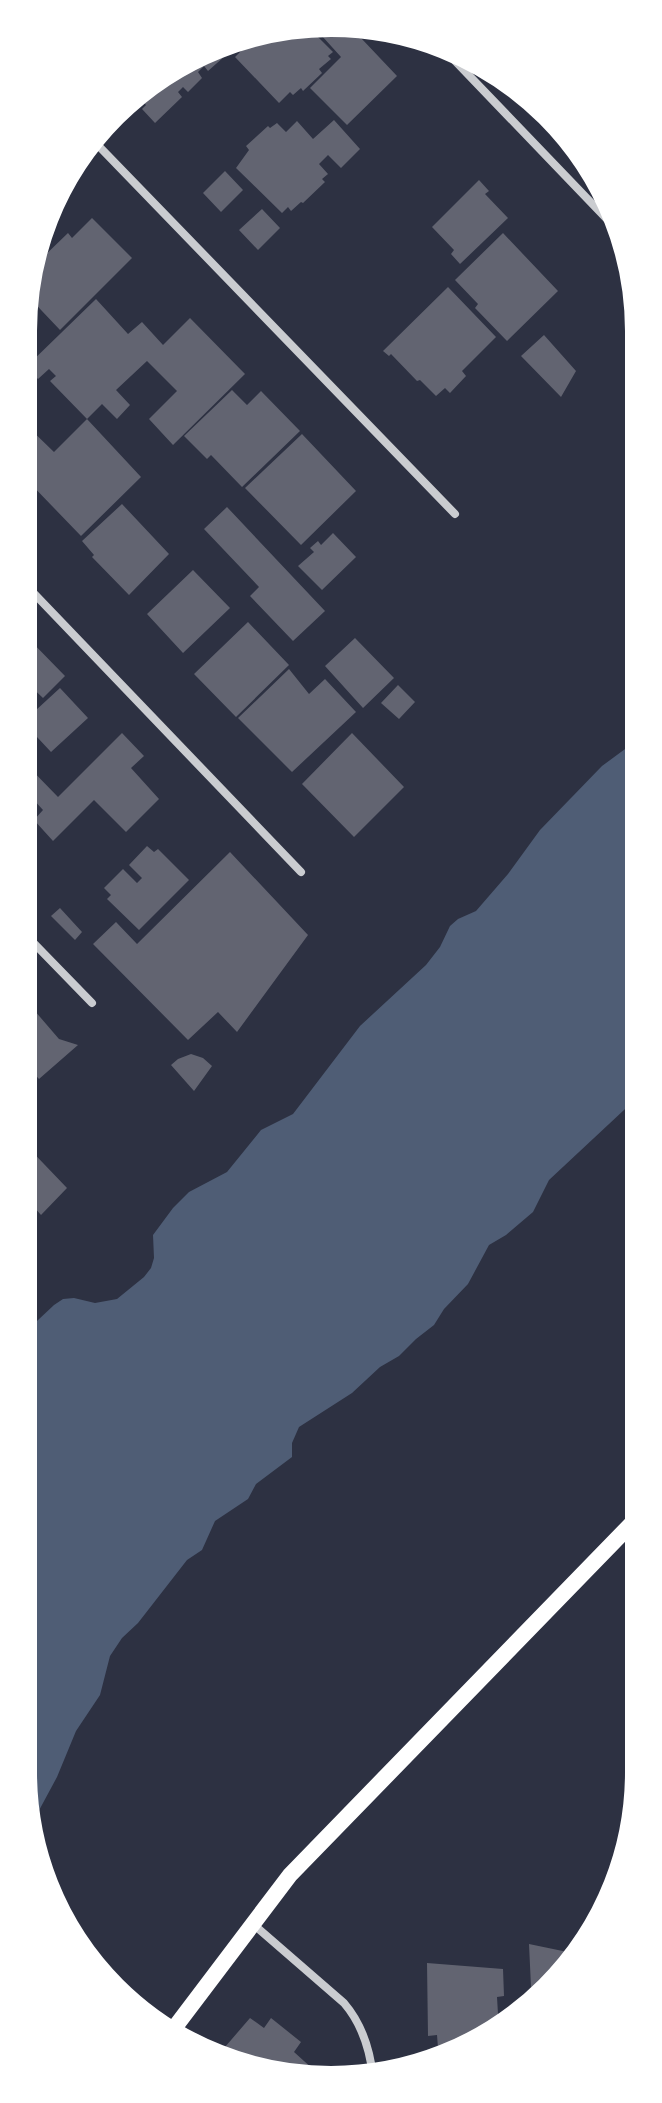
<svg xmlns="http://www.w3.org/2000/svg" width="662" height="2103" viewBox="0 0 662 2103" font-family="'Libre Baskerville',serif">
<rect width="100%" height="100%" fill="#2d3142"/>
<path fill="#4f5d75" d="M 640,738 L 639,1096 L 549,1180 L 533,1212 L 506,1235 L 489,1245 L 468,1284 L 444,1309 L 434,1325 L 416,1339 L 399,1356 L 380,1367 L 352,1393 L 299,1427 L 292,1443 L 292,1457 L 256,1484 L 248,1499 L 215,1521 L 202,1550 L 187,1560 L 138,1623 L 122,1638 L 110,1656 L 100,1695 L 76,1731 L 57,1777 L 29,1829 L 18,1772 L 20,1363 L 37,1321 L 54,1305 L 63,1299 L 74,1298 L 95,1303 L 117,1299 L 144,1277 L 151,1268 L 154,1258 L 153,1235 L 173,1208 L 189,1192 L 227,1172 L 261,1130 L 293,1114 L 360,1026 L 426,965 L 440,947 L 450,926 L 458,919 L 476,911 L 508,874 L 540,830 L 602,766 Z"/>
<path fill="#626471" d="M 270,24 L 305,24 L 333,52 L 328,56 L 331,59 L 319,69 L 322,73 L 303,91 L 301,88 L 293,95 L 290,92 L 279,103 L 235,57 L 245,47 L 242,44 L 250,36 L 247,33 Z
M 334,24 L 374,24 L 361,38 L 397,76 L 347,125 L 310,88 L 341,57 L 322,36 Z
M 216,46 L 225,56 L 208,71 L 204,66 L 198,72 L 202,78 L 188,92 L 183,87 L 178,92 L 182,97 L 155,123 L 142,109 L 146,105 L 135,93 L 157,71 Z
M 334,120 L 360,149 L 341,168 L 328,155 L 319,164 L 328,174 L 322,179 L 325,182 L 303,203 L 301,202 L 291,211 L 288,207 L 282,213 L 236,168 L 249,150 L 246,146 L 268,126 L 270,128 L 277,123 L 286,132 L 297,121 L 313,139 Z
M 225,171 L 243,190 L 221,212 L 203,193 Z
M 479,180 L 489,191 L 485,194 L 508,218 L 460,264 L 451,254 L 454,250 L 432,227 Z
M 262,209 L 280,228 L 258,250 L 239,230 Z
M 92,218 L 132,258 L 60,330 L 24,292 L 24,285 L 42,267 L 38,262 L 68,233 L 72,238 Z
M 503,233 L 558,291 L 507,341 L 475,308 L 478,304 L 455,280 Z
M 448,287 L 496,337 L 462,371 L 466,376 L 450,393 L 445,388 L 436,396 L 420,380 L 417,381 L 391,354 L 389,356 L 383,351 Z
M 96,299 L 128,334 L 142,322 L 163,345 L 190,318 L 245,374 L 173,445 L 149,419 L 177,391 L 147,361 L 116,390 L 130,405 L 117,419 L 102,404 L 87,419 L 50,381 L 56,376 L 49,369 L 38,379 L 26,367 Z
M 544,335 L 576,371 L 561,397 L 521,356 Z
M 232,390 L 247,405 L 261,391 L 300,431 L 242,487 L 211,455 L 207,459 L 184,436 Z
M 87,419 L 141,477 L 81,536 L 26,479 L 23,481 L 23,422 L 54,452 Z
M 302,434 L 356,491 L 301,545 L 245,488 Z
M 122,504 L 169,554 L 129,595 L 92,557 L 94,555 L 82,541 Z
M 227,507 L 325,611 L 293,641 L 250,596 L 259,587 L 204,529 Z
M 333,533 L 356,557 L 322,590 L 298,566 L 314,552 L 310,548 L 318,541 L 321,545 Z
M 193,570 L 230,608 L 183,653 L 147,614 Z
M 248,622 L 289,665 L 236,717 L 194,674 Z
M 24,634 L 65,676 L 43,698 L 22,678 Z
M 355,638 L 394,678 L 363,708 L 325,666 Z
M 289,669 L 309,694 L 325,679 L 356,712 L 292,772 L 238,718 Z
M 398,685 L 415,702 L 399,719 L 381,703 Z
M 60,688 L 88,718 L 51,752 L 23,722 Z
M 122,733 L 144,756 L 131,768 L 159,799 L 126,832 L 94,800 L 53,841 L 34,820 L 43,810 L 22,787 L 22,760 L 58,797 Z
M 352,733 L 404,787 L 354,837 L 302,784 Z
M 147,846 L 154,852 L 158,849 L 189,880 L 139,930 L 107,899 L 111,895 L 104,888 L 123,869 L 137,883 L 142,878 L 129,865 Z
M 230,852 L 308,935 L 237,1032 L 218,1012 L 188,1040 L 93,944 L 116,922 L 137,944 Z
M 60,908 L 82,932 L 75,940 L 51,916 Z
M 28,1003 L 59,1039 L 78,1045 L 39,1079 L 21,1060 L 21,1009 Z
M 191,1054 L 203,1058 L 212,1066 L 194,1091 L 171,1065 L 178,1059 Z
M 21,1140 L 67,1188 L 41,1215 L 26,1198 L 20,1204 Z
M 529,1944 L 582,1955 L 538,2003 L 537,1986 L 531,1987 Z
M 427,1963 L 503,1969 L 504,1996 L 497,1997 L 499,2031 L 439,2061 L 437,2035 L 428,2036 Z
M 250,2018 L 264,2028 L 271,2018 L 301,2042 L 294,2052 L 314,2070 L 307,2081 L 291,2082 L 231,2064 L 219,2054 Z"/>
<g fill="none" stroke-linecap="round" stroke-linejoin="round">
<path stroke="#caccd0" stroke-width="8" d="M 435,40 L 626,239
M 90,137 L 455,514
M 23,582 L 301,872
M 21,930 L 92,1003
M 253,1924 L 344,2003 C 362,2024 370,2049 373,2077"/>
<path stroke="#fff" stroke-width="16" d="M 169,2035 L 290,1875 L 639,1516"/>
</g>
<path d="M0 0H662V2103H0ZM331 32H331A299 299 0 0 1 630 331V1772A299 299 0 0 1 331 2071H331A299 299 0 0 1 32 1772V331A299 299 0 0 1 331 32Z" fill="#fff" fill-rule="evenodd"/>
<path fill="none" stroke="#fff" stroke-width="10" d="M331 32H331A299 299 0 0 1 630 331V1772A299 299 0 0 1 331 2071H331A299 299 0 0 1 32 1772V331A299 299 0 0 1 331 32Z"/>
</svg>
